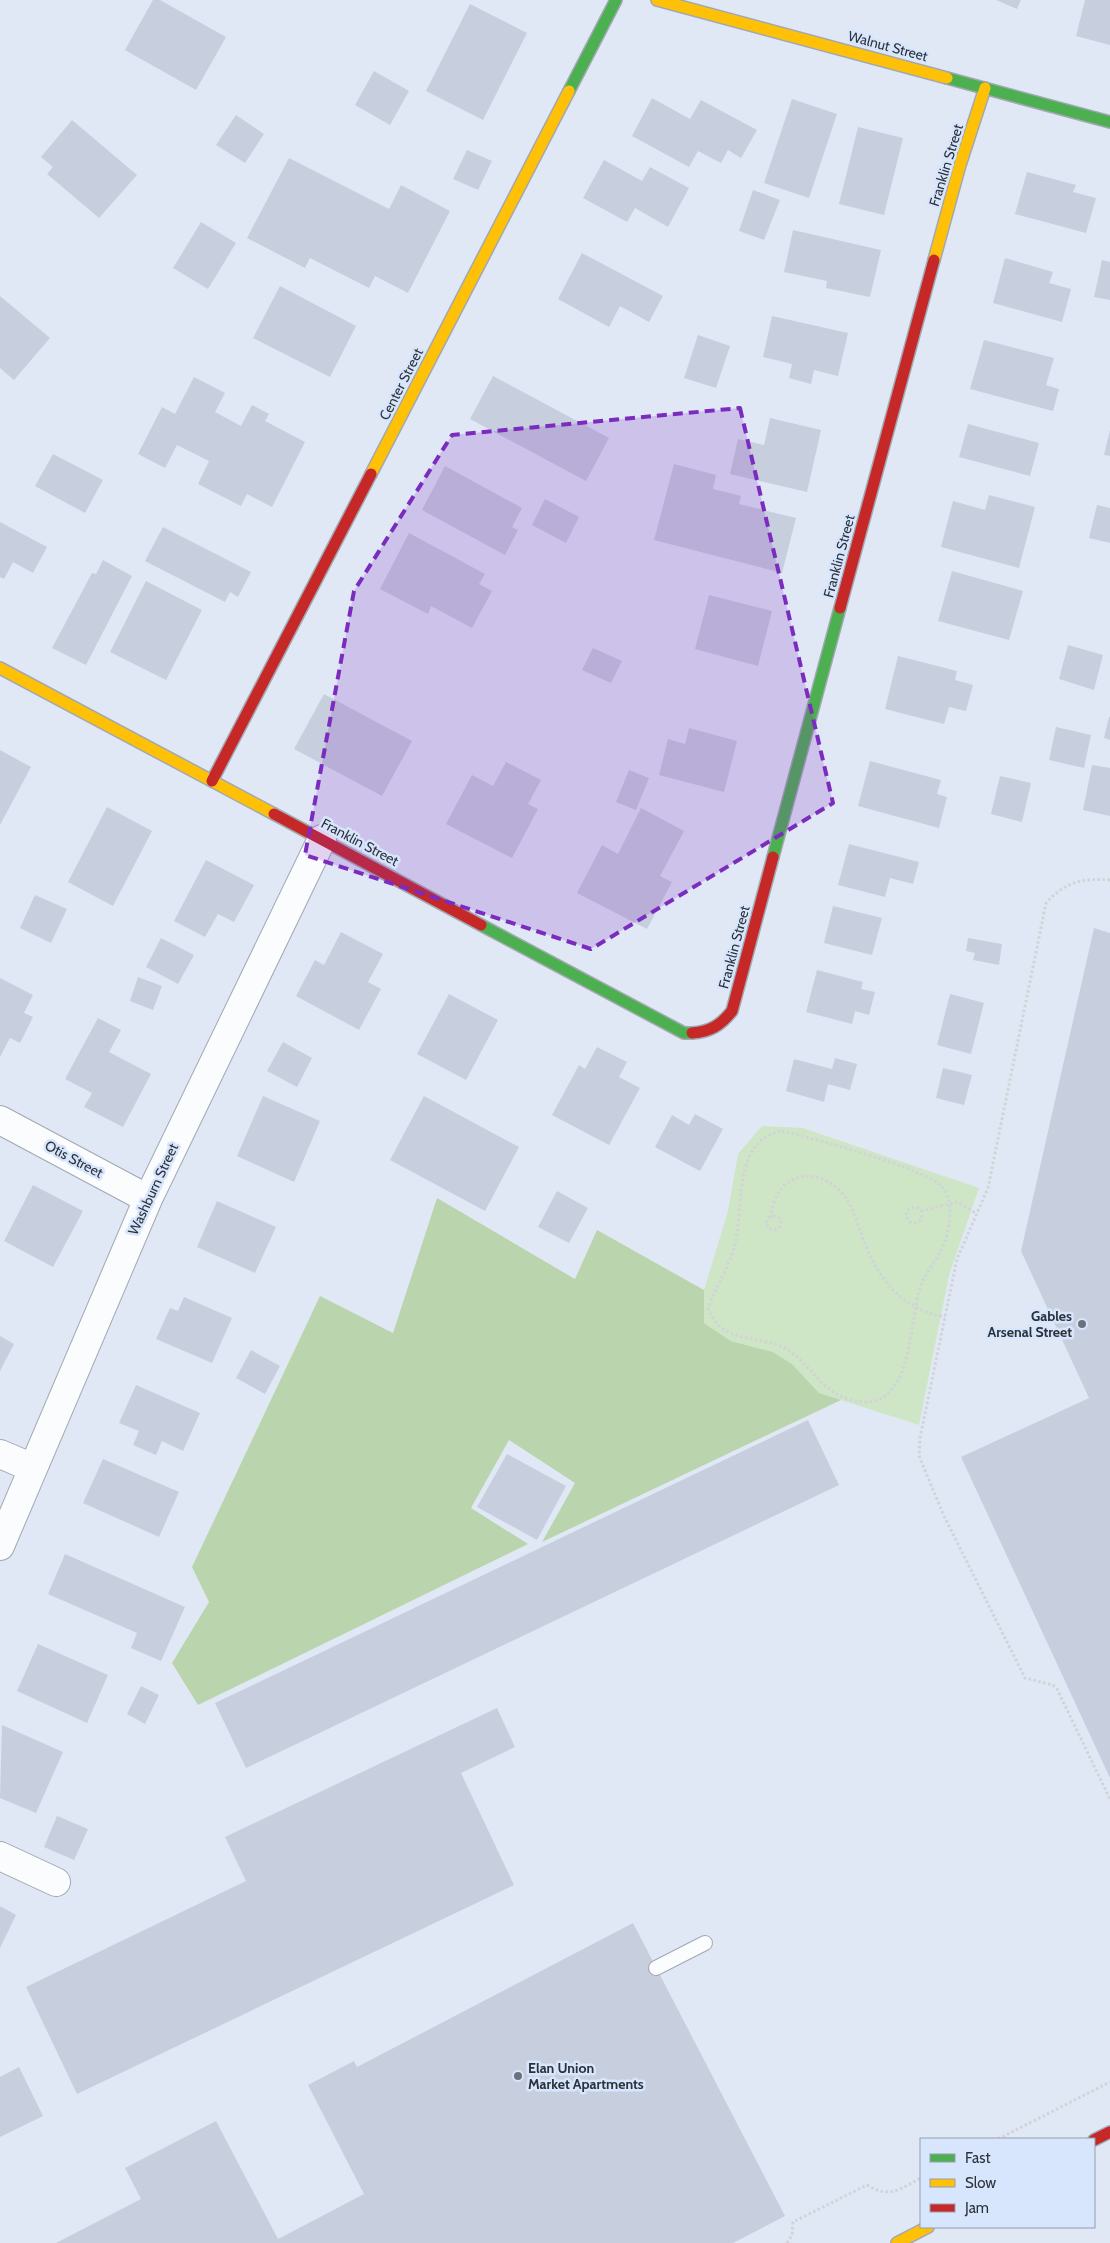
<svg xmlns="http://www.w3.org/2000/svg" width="1110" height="2243" viewBox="0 0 1110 2243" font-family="Cabin,sans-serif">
<rect width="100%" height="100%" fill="#e0e8f5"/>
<path fill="#cee5c6" d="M 762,1126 L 803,1128 L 979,1188 L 949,1275 L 919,1425 L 819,1393 L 792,1364 L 773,1352 L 731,1341 L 704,1323 L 704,1290 L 728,1211 L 738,1154 Z"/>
<path fill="#bad5ae" d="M 437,1198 L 575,1279 L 597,1230 L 704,1290 L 704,1323 L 731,1341 L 773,1352 L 792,1364 L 819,1393 L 841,1400 L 542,1542 L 575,1483 L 509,1440 L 471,1508 L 528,1544 L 198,1705 L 172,1663 L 209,1602 L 192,1567 L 320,1296 L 393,1333 Z"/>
<path fill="#c7cfde" d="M 153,0 L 160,0 L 226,37 L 196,90 L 125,50 Z
M 996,0 L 1021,0 L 1017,9 Z
M 1085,0 L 1110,0 L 1110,45 L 1076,36 Z
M 470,4 L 527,33 L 483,120 L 426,91 Z
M 374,71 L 409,91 L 390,125 L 355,105 Z
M 652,98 L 690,119 L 701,100 L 757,130 L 741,158 L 728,150 L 721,163 L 698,151 L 689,167 L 632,136 Z
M 792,99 L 837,114 L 809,198 L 764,183 Z
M 236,115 L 264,134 L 245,163 L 216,145 Z
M 72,120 L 137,175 L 99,218 L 47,174 L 53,167 L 41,157 Z
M 858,127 L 903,138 L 884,215 L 839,204 Z
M 467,150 L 492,161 L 478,190 L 453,179 Z
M 289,158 L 389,209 L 401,185 L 450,211 L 408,293 L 375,276 L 369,288 L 310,258 L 305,268 L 247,238 Z
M 604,160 L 642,181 L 650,167 L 689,188 L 668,227 L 635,208 L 627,222 L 583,198 Z
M 1027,172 L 1076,185 L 1073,192 L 1096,198 L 1086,233 L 1015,214 Z
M 753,190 L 780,200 L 764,240 L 739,231 Z
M 201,222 L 236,243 L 208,289 L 173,268 Z
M 793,230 L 881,250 L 870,297 L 826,288 L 827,281 L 784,272 Z
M 582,253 L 663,296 L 649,322 L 620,306 L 609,327 L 558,299 Z
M 1005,258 L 1053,272 L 1049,283 L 1071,289 L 1062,322 L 993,303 Z
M 1102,260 L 1110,262 L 1110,300 L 1094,297 Z
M 280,286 L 356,326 L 330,377 L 253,338 Z
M 0,296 L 50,338 L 14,380 L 0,368 Z
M 772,316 L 848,333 L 838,376 L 814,370 L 811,384 L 789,378 L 792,364 L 763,357 Z
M 698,335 L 730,346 L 716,388 L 684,378 Z
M 984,340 L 1054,358 L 1046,385 L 1059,389 L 1053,411 L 970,389 Z
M 493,376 L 609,438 L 586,481 L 470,419 Z
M 194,377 L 225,393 L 215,412 L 241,426 L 252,405 L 269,414 L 265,421 L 305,442 L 272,507 L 247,494 L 241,506 L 198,484 L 209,461 L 177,445 L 165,468 L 138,454 L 162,407 L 175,414 Z
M 770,418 L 821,430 L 807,492 L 730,474 L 738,439 L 764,445 Z
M 968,424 L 1039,443 L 1030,476 L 959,457 Z
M 1110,430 L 1110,456 L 1104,455 Z
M 53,454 L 103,480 L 85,513 L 35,486 Z
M 674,464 L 716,475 L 713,489 L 741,496 L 739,504 L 796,518 L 782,573 L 654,540 Z
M 445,466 L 522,508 L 512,527 L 518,530 L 505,555 L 422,510 Z
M 989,495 L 1035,507 L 1019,568 L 941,547 L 953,501 L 985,510 Z
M 545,499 L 579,517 L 566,543 L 532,525 Z
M 1097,505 L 1110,508 L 1110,543 L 1089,538 Z
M 0,522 L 47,547 L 33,573 L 13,562 L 4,579 L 0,577 Z
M 163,527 L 251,572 L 238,597 L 230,592 L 225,602 L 145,561 Z
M 409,533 L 485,574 L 479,584 L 492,591 L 472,628 L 431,606 L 428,614 L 380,589 Z
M 103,560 L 132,576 L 86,665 L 52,648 L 92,573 L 96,574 Z
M 952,571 L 1023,591 L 1009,640 L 938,621 Z
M 146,581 L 202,610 L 166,680 L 110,652 Z
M 709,595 L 772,611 L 758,666 L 695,649 Z
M 1068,645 L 1103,655 L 1094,690 L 1059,679 Z
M 593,648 L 622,661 L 611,683 L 582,670 Z
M 898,656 L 957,671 L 955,680 L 973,685 L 966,711 L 949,707 L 944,724 L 885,709 Z
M 324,694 L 412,741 L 382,796 L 294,749 Z
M 1109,717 L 1110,717 L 1110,740 L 1104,738 Z
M 1056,727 L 1091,735 L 1084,768 L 1049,760 Z
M 689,728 L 737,741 L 724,792 L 659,775 L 668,739 L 685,744 Z
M 0,750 L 31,767 L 0,825 Z
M 870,761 L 941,780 L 937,794 L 947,797 L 939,828 L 858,806 Z
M 506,762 L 541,780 L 528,804 L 538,809 L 512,858 L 446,824 L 472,775 L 493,786 Z
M 1092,765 L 1110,768 L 1110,816 L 1083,810 Z
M 629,770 L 649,778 L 636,810 L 616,802 Z
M 1000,776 L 1031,783 L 1022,822 L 991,814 Z
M 107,807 L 152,831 L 113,906 L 68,882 Z
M 641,808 L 684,831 L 660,876 L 672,882 L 647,929 L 577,893 L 602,845 L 618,854 Z
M 849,844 L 919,862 L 913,884 L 890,878 L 885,897 L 838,885 Z
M 206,860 L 254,885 L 234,922 L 218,914 L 205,937 L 174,921 Z
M 35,895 L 67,909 L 51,943 L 20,928 Z
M 833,906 L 882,918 L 872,955 L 824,943 Z
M 1094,928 L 1110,933 L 1110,1778 L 961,1457 L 1089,1398 L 1021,1251 Z
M 341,932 L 383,954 L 368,982 L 381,989 L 359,1030 L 296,996 L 315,960 L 324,965 Z
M 161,938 L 194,955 L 178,984 L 146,967 Z
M 968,938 L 1002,944 L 999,965 L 973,960 L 975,953 L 966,951 Z
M 817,970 L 863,982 L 861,989 L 875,992 L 869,1015 L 855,1011 L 852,1024 L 806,1012 Z
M 138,977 L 162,986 L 153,1010 L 130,1001 Z
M 0,978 L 33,995 L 24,1013 L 33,1017 L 20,1043 L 10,1038 L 0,1057 Z
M 449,994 L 498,1020 L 466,1080 L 417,1054 Z
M 950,994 L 984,1003 L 971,1054 L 937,1045 Z
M 98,1018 L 121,1030 L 109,1052 L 151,1074 L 123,1127 L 84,1107 L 92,1093 L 65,1079 Z
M 283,1042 L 312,1058 L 297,1087 L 267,1071 Z
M 597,1047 L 627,1062 L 619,1077 L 640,1088 L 609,1145 L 552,1115 L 579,1065 L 585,1069 Z
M 835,1058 L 857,1064 L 850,1090 L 828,1084 L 824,1102 L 786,1091 L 794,1059 L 832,1069 Z
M 943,1068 L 972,1075 L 964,1105 L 936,1098 Z
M 263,1096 L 320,1121 L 294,1182 L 237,1156 Z
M 424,1096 L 519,1147 L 485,1211 L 390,1160 Z
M 695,1114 L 723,1129 L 700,1171 L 655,1147 L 672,1115 L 689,1125 Z
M 33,1185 L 83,1211 L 53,1267 L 4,1241 Z
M 557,1191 L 588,1208 L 569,1243 L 538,1227 Z
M 217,1201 L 276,1227 L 255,1273 L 197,1247 Z
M 184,1297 L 232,1318 L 212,1363 L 156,1339 L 170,1308 L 178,1311 Z
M 0,1336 L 14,1344 L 0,1371 Z
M 251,1350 L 280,1366 L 265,1394 L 236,1378 Z
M 136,1385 L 200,1413 L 183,1451 L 162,1441 L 156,1455 L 133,1445 L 139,1431 L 119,1423 Z
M 808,1420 L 839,1485 L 246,1768 L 215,1703 Z
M 507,1454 L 566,1486 L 537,1540 L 477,1507 Z
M 103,1459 L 179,1492 L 159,1537 L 83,1503 Z
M 65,1554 L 185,1607 L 161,1661 L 131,1648 L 137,1633 L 48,1594 Z
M 38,1644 L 108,1675 L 87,1723 L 17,1691 Z
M 141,1686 L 159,1695 L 145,1724 L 127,1714 Z
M 497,1708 L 515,1747 L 461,1773 L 514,1885 L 77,2094 L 26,1987 L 246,1881 L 225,1837 Z
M 2,1725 L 63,1752 L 36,1813 L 0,1798 Z
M 57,1816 L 88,1829 L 74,1860 L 44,1847 Z
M 0,1906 L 16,1915 L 0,1948 Z
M 633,1923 L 785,2216 L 733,2243 L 56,2243 L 141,2199 L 125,2168 L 216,2121 L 278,2239 L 364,2194 L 308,2085 L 354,2061 L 357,2067 Z
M 19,2067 L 43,2116 L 0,2137 L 0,2077 Z"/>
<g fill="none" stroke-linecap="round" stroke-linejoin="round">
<defs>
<path id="lane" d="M 656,1968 L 705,1943"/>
<path id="street" d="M 0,1120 L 148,1199
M 0,1454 L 33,1468
M 0,1546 L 148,1199 L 322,839
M 0,1856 L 56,1882"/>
<path id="fast" d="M 947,78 L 1110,122
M 569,91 L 616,0
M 773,857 L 840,608
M 481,925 L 684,1033 L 692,1033"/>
<path id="slow" d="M 657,0 L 947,78
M 934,260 L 960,165 L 985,88
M 371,474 L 569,91
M 0,668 L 274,814
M 897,2243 L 928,2227"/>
<path id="jam" d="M 840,608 L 934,260
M 212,781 L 371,474
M 274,814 L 481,925
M 692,1033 C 710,1032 721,1025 732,1011 L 773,857
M 1094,2140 L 1110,2132"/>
</defs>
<use href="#lane" stroke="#a2a8b2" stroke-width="16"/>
<use href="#street" stroke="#a2a8b2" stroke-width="30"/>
<use href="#fast" stroke="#a2a8b2" stroke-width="14"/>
<use href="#slow" stroke="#a2a8b2" stroke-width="14"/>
<use href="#jam" stroke="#a2a8b2" stroke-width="14"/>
<path stroke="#d1d4d7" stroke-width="3" stroke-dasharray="2.5 2.5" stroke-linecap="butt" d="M 1110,880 C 1082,878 1065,882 1046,903 L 988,1188 L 957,1259 L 920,1438 L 919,1456 L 944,1516 L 1025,1678 L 1053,1685 L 1057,1689 L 1110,1799
M 782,1131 C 811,1138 926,1168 942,1187 C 955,1202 950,1231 942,1248 C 936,1262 925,1273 920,1288 C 910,1317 913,1402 866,1402 C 821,1402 811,1358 780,1346 C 750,1335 721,1342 708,1308 C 716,1287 729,1267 734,1247 C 745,1210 731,1140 782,1131 Z
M906 1215a8 8 0 1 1 16 0a8 8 0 1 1-16 0Z
M 921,1211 L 957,1202 L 977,1214
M767 1223a7 7 0 1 1 14 0a7 7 0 1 1-14 0Z
M 771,1218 C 773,1177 812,1162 841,1192 C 853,1204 856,1221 862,1236 C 868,1253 876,1270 887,1283 C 902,1302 923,1313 945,1317
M 998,2139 L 1110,2082
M 787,2243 L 792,2235 L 793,2222 L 867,2185 C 889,2199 900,2189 921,2178"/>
<use href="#lane" stroke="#fafcfe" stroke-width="14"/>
<use href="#street" stroke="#fafcfe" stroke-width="28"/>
<use href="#fast" stroke="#4caf50" stroke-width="11"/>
<use href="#slow" stroke="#ffc107" stroke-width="11"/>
<use href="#jam" stroke="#c62828" stroke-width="11"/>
</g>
<path fill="#7b2cbf" fill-opacity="0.2" stroke="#7b2cbf" stroke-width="4" stroke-dasharray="10 6" stroke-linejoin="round" d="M 740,408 L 833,803 L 591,949 L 305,855 L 354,591 L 452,435 Z"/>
<g fill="#6b727b" stroke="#d8e6fd" stroke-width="2">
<circle cx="1082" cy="1324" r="5"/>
<circle cx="518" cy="2076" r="5"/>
</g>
<g text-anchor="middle" stroke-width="5" stroke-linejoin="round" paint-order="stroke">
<g font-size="14" fill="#2c323a" stroke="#d8e6fd">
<text transform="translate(888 46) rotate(15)" y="5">Walnut Street</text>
<text transform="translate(946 165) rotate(-73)" y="5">Franklin Street</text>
<text transform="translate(401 384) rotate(-63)" y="5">Center Street</text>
<text transform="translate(839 556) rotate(-75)" y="5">Franklin Street</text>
<text transform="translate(360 842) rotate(28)" y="5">Franklin Street</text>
<text transform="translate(734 947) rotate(-75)" y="5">Franklin Street</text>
<text transform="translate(74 1159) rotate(28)" y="5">Otis Street</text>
<text transform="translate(153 1189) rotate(-65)" y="5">Washburn Street</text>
</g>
<g font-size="14" font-weight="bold" fill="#2c323a" stroke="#d8e6fd" text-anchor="end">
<text x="1072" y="1321">Gables<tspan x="1072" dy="16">Arsenal Street</tspan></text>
<text x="528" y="2073" text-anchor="start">Elan Union<tspan x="528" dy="16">Market Apartments</tspan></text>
</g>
</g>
<rect x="920" y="2138" width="175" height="90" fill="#d8e6fd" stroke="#939eaf"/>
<rect x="930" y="2154" width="25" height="8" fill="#4caf50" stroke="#939eaf"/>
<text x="965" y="2163" font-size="15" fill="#2c323a">Fast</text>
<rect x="930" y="2179" width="25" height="8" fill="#ffc107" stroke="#939eaf"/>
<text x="965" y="2188" font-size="15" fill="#2c323a">Slow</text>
<rect x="930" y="2204" width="25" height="8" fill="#c62828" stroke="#939eaf"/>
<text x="965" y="2213" font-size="15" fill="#2c323a">Jam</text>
</svg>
